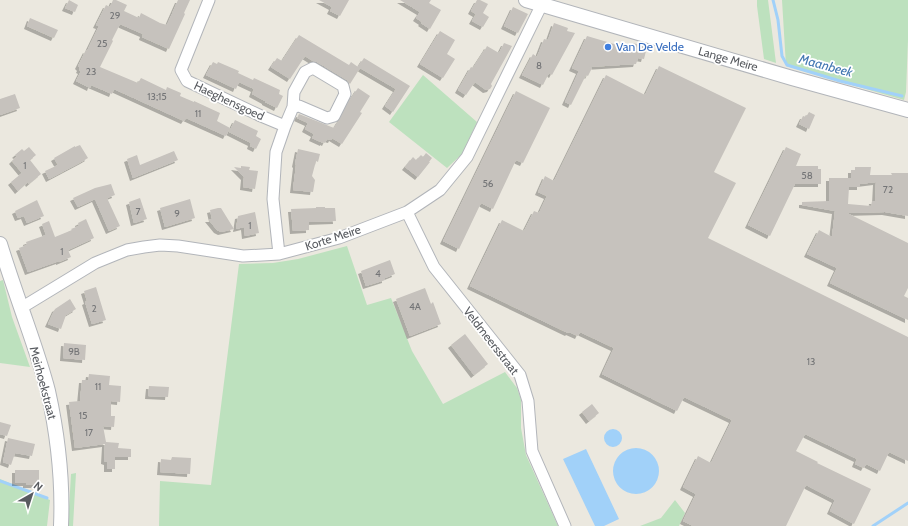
<svg xmlns="http://www.w3.org/2000/svg" width="908" height="526" viewBox="0 0 908 526" font-family="Cabin,sans-serif">
<defs>
<filter id="shadow"><feDropShadow dx="-3" dy="3" stdDeviation="0" flood-color="#0004"/></filter>
</defs>
<rect width="100%" height="100%" fill="#ebe8df"/>
<path fill="#bde1be" d="M 757,0 L 768,0 L 776,63 L 764,59 L 757,6 Z
M 782,0 L 908,0 L 908,40 L 906,92 L 904,100 L 786,66 Z
M 423,75 L 477,122 L 462,154 L 447,168 L 389,122 Z
M 347,246 L 367,305 L 391,298 L 412,351 L 443,404 L 505,372 L 517,388 L 521,400 L 521,428 L 526,455 L 558,526 L 159,526 L 160,481 L 211,485 L 239,264 L 273,263 L 298,259 Z
M 3,280 L 12,317 L 30,367 L 0,363 L 0,281 Z
M 76,473 L 73,526 L 68,526 L 71,474 Z
M 0,479 L 50,500 L 47,526 L 0,526 Z
M 675,500 L 685,513 L 679,526 L 640,526 L 661,518 Z"/>
<path fill="#a1d1f9" d="M604 438a9 9 0 1 1 18 0a9 9 0 1 1-18 0Z
M613 471a23 23 0 1 1 46 0a23 23 0 1 1-46 0Z
M 586,449 L 619,519 L 604,526 L 595,526 L 563,459 Z"/>
<g fill="none" stroke-linecap="round" stroke-linejoin="round">
<path stroke="#a1d1f9" stroke-width="3" d="M 773,0 L 778,20 L 782,56 L 787,65 L 840,81 L 902,96
M 0,481 L 47,498
M 873,526 L 908,503"/>
</g>
<path fill="#c6c2bd" fill-rule="evenodd" filter="url(#shadow)" d="M 69,0 L 78,5 L 75,12 L 65,8 Z
M 113,0 L 116,0 L 127,5 L 124,11 L 139,18 L 141,13 L 160,23 L 167,25 L 178,0 L 190,0 L 184,13 L 185,14 L 169,49 L 142,37 L 143,34 L 120,24 L 112,40 L 113,41 L 100,67 L 138,83 L 141,78 L 166,90 L 167,87 L 181,93 L 180,96 L 194,102 L 194,101 L 220,113 L 217,121 L 230,128 L 226,136 L 186,118 L 184,121 L 114,89 L 112,94 L 91,85 L 90,88 L 76,81 L 81,71 L 79,70 L 80,68 L 78,66 L 86,50 L 87,51 L 99,26 L 96,25 L 106,5 L 110,7 Z
M 319,0 L 349,0 L 340,16 L 330,11 L 332,7 Z
M 400,0 L 431,0 L 429,3 L 441,10 L 430,29 L 421,23 L 422,22 L 416,18 L 420,12 Z
M 477,0 L 480,0 L 488,4 L 483,13 L 489,17 L 483,27 L 472,21 L 476,14 L 471,11 Z
M 513,7 L 528,14 L 518,33 L 504,26 Z
M 30,18 L 58,30 L 54,38 L 27,26 Z
M 554,23 L 568,28 L 567,31 L 575,33 L 552,75 L 549,73 L 543,85 L 522,75 L 533,54 L 537,57 L 544,39 L 548,40 Z
M 440,31 L 455,40 L 447,54 L 455,59 L 443,78 L 420,64 Z
M 299,35 L 349,65 L 351,62 L 358,67 L 364,58 L 410,86 L 393,112 L 385,106 L 396,89 L 360,68 L 350,84 L 347,80 L 317,62 L 313,61 L 305,56 L 290,79 L 271,67 L 277,58 L 282,61 Z
M 587,36 L 631,49 L 633,43 L 647,47 L 644,59 L 638,58 L 636,64 L 589,67 L 592,68 L 588,76 L 586,75 L 571,105 L 565,102 L 579,71 L 572,68 Z
M 504,43 L 512,46 L 491,84 L 492,86 L 490,89 L 486,90 L 475,82 L 466,95 L 458,90 L 471,67 L 473,68 L 486,48 L 487,46 L 499,53 Z
M 213,62 L 217,64 L 218,62 L 239,71 L 238,73 L 253,80 L 254,78 L 280,90 L 279,94 L 283,96 L 277,108 L 265,102 L 265,101 L 252,94 L 254,89 L 239,82 L 236,89 L 206,75 Z
M 659,66 L 746,108 L 714,172 L 736,183 L 708,238 L 908,337 L 908,461 L 889,452 L 880,471 L 866,464 L 864,468 L 855,464 L 857,459 L 805,434 L 796,451 L 818,462 L 817,463 L 871,489 L 854,524 L 830,511 L 835,500 L 806,485 L 786,526 L 693,526 L 683,521 L 696,494 L 683,487 L 698,456 L 711,463 L 732,420 L 684,397 L 677,411 L 602,374 L 614,348 L 580,332 L 578,336 L 569,332 L 568,333 L 470,286 L 502,220 L 524,231 L 534,211 L 539,213 L 547,196 L 538,192 L 545,176 L 554,181 L 606,75 L 645,95 Z
M 358,88 L 370,96 L 360,112 L 362,113 L 342,144 L 332,138 L 331,140 L 327,139 L 325,143 L 323,142 L 323,143 L 312,138 L 314,134 L 305,129 L 308,123 L 297,118 L 299,114 L 334,128 L 340,119 L 348,103 Z
M 516,91 L 550,108 L 523,163 L 516,160 L 493,209 L 481,203 L 459,249 L 443,241 Z
M 15,94 L 20,108 L 0,115 L 0,99 Z
M 809,112 L 815,115 L 809,129 L 799,124 L 803,116 L 806,117 Z
M 235,120 L 258,131 L 256,136 L 261,139 L 256,149 L 250,146 L 251,143 L 229,132 Z
M 80,145 L 88,158 L 83,161 L 49,179 L 45,171 L 58,165 L 54,158 L 75,146 L 75,147 Z
M 29,147 L 36,155 L 30,160 L 41,174 L 29,184 L 28,182 L 18,191 L 11,182 L 22,173 L 12,161 L 17,156 L 15,155 L 22,149 L 24,151 Z
M 786,147 L 801,154 L 796,166 L 818,166 L 818,169 L 821,169 L 821,184 L 795,184 L 770,236 L 748,225 Z
M 298,149 L 320,154 L 318,162 L 316,161 L 312,176 L 315,180 L 313,192 L 293,190 L 296,165 L 295,164 Z
M 174,151 L 178,160 L 133,178 L 127,159 L 137,155 L 140,165 Z
M 426,153 L 432,158 L 429,162 L 430,162 L 418,177 L 405,167 L 413,157 L 416,160 L 421,155 L 423,157 Z
M 241,166 L 250,167 L 249,170 L 258,171 L 255,189 L 243,187 L 244,177 L 234,167 L 241,168 Z
M 855,167 L 871,167 L 870,175 L 892,175 L 891,173 L 908,173 L 908,216 L 885,212 L 847,213 L 908,243 L 908,288 L 904,296 L 908,298 L 908,320 L 830,283 L 837,268 L 807,254 L 819,230 L 832,237 L 835,211 L 802,205 L 802,202 L 829,201 L 829,178 L 851,178 L 851,170 L 855,170 ZM 876,182 L 875,201 L 872,201 L 871,206 L 848,204 L 849,187 L 860,187 L 860,184 Z
M 111,184 L 115,195 L 107,198 L 120,226 L 109,231 L 95,199 L 78,207 L 73,198 L 95,188 Z
M 140,198 L 147,219 L 134,223 L 129,202 Z
M 190,199 L 195,218 L 165,227 L 160,208 Z
M 37,200 L 44,216 L 27,223 L 24,216 L 18,218 L 15,211 Z
M 316,207 L 325,207 L 325,208 L 335,208 L 336,221 L 309,222 L 309,230 L 293,231 L 291,209 L 316,208 Z
M 218,208 L 221,208 L 234,229 L 221,232 L 217,230 L 208,219 L 212,219 L 210,210 Z
M 255,212 L 259,233 L 245,236 L 244,227 L 236,229 L 238,216 Z
M 86,219 L 94,238 L 68,250 L 71,257 L 59,262 L 59,261 L 28,272 L 19,248 L 27,245 L 26,242 L 46,235 L 42,224 L 49,221 L 55,237 L 72,230 L 71,229 L 79,226 L 78,223 Z
M 390,260 L 395,274 L 385,278 L 385,280 L 366,286 L 361,271 Z
M 96,287 L 106,320 L 92,324 L 85,302 L 87,301 L 84,291 Z
M 425,288 L 431,304 L 433,302 L 441,324 L 410,336 L 396,299 Z
M 70,299 L 76,309 L 66,315 L 61,329 L 48,324 L 55,309 Z
M 465,334 L 488,364 L 474,375 L 451,345 Z
M 64,343 L 86,345 L 85,360 L 63,358 Z
M 89,374 L 110,376 L 109,385 L 121,386 L 120,402 L 111,401 L 111,416 L 115,416 L 114,427 L 103,426 L 106,442 L 119,443 L 118,448 L 131,449 L 131,457 L 115,457 L 115,469 L 107,469 L 107,462 L 104,461 L 105,444 L 75,448 L 69,402 L 80,401 L 82,380 L 88,380 Z
M 149,386 L 169,387 L 168,397 L 148,396 Z
M 592,404 L 599,413 L 589,421 L 582,412 Z
M 0,422 L 11,425 L 7,436 L 0,434 Z
M 8,438 L 35,444 L 32,456 L 15,453 L 11,465 L 3,462 Z
M 172,457 L 191,458 L 190,474 L 160,472 L 161,459 L 171,460 Z
M 15,470 L 39,470 L 39,485 L 26,485 L 26,483 L 15,483 Z"/>
<g fill="none" stroke-linecap="round" stroke-linejoin="round">
<defs>
<path id="minor" d="M 209,0 L 181,70 L 187,81 L 261,116 L 285,126 L 276,152 L 273,199 L 279,254
M 285,126 L 293,107 L 294,92 L 305,72 L 313,68 L 343,86 L 345,94 L 334,116 L 327,118 L 299,106 L 293,107
M 407,212 L 434,267 L 520,375 L 528,401 L 532,451 L 565,526
M 21,308 L 95,263 L 127,250 L 144,247 L 160,245 L 178,246 L 243,256 L 279,254 L 339,238 L 407,212 L 440,190 L 467,157 L 542,4"/>
<path id="tertiary" d="M 526,0 L 792,78 L 908,110
M 0,244 C 7,267 15,290 23,313 C 32,339 41,364 48,391 C 58,436 63,480 61,526"/>
</defs>
<use href="#minor" stroke="#b2b5ba" stroke-width="13"/>
<use href="#tertiary" stroke="#b2b5ba" stroke-width="16"/>
<use href="#minor" stroke="#fff" stroke-width="11"/>
<use href="#tertiary" stroke="#fff" stroke-width="14"/>
</g>
<circle fill="#3f7fe0" stroke="#fff" stroke-width="1.5" cx="608" cy="47" r="4"/>
<g text-anchor="middle" stroke-width="3.5" stroke-linejoin="round" paint-order="stroke">
<g font-size="10" fill="#747577">
<text x="115" y="19">29</text>
<text x="102" y="47">25</text>
<text x="539" y="69">8</text>
<text x="91" y="75">23</text>
<text x="157" y="100">13;15</text>
<text x="198" y="117">11</text>
<text x="25" y="169">1</text>
<text x="807" y="179">58</text>
<text x="488" y="187">56</text>
<text x="888" y="193">72</text>
<text x="138" y="215">7</text>
<text x="177" y="217">9</text>
<text x="250" y="229">1</text>
<text x="62" y="255">1</text>
<text x="378" y="277">4</text>
<text x="415" y="310">4A</text>
<text x="94" y="312">2</text>
<text x="74" y="355">9B</text>
<text x="811" y="365">13</text>
<text x="98" y="390">11</text>
<text x="83" y="419">15</text>
<text x="89" y="436">17</text>
</g>
<g font-size="12" fill="#366cbe" stroke="#fff" text-anchor="start">
<text x="616" y="51">Van De Velde</text>
</g>
<g font-size="12" fill="#585b60" stroke="#fff">
<text transform="translate(728 59) rotate(16)" y="4">Lange Meire</text>
<text transform="translate(229 101) rotate(25)" y="4">Haeghensgoed</text>
<text transform="translate(333 238) rotate(-18)" y="4">Korte Meire</text>
<text transform="translate(491 341) rotate(52)" y="4">Veldmeersstraat</text>
<text transform="translate(43 383) rotate(75)" y="4">Meirhoekstraat</text>
</g>
<g font-size="13" font-style="italic" fill="#4377b2" stroke="#fff">
<text transform="translate(826 65) rotate(15)" y="5">Maanbeek</text>
</g>
</g>
<g transform="translate(32 494) rotate(39)" stroke="#ffffff" stroke-width="3" paint-order="stroke">
<path d="M0-3L7 15L0 10L-7 15Z" fill="#585b60"/>
<text y="-6" font-size="11" font-weight="bold" text-anchor="middle" fill="#585b60">N</text>
</g>
</svg>
